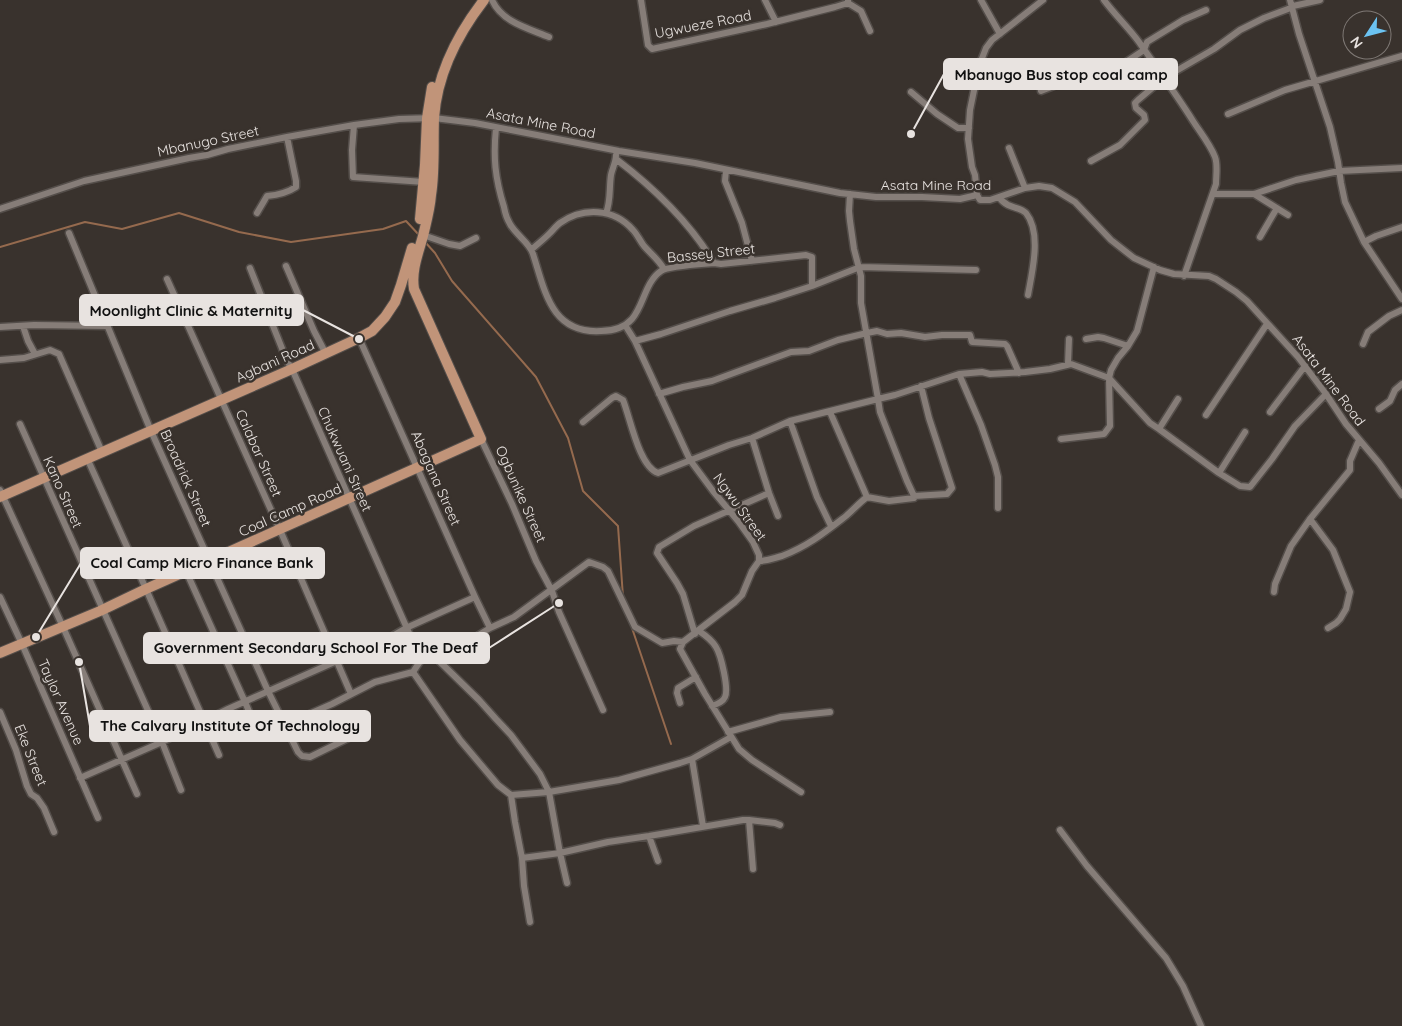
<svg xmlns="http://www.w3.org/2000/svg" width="1402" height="1026" viewBox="0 0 1402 1026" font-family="Quicksand,sans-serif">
<rect width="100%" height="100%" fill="#39322d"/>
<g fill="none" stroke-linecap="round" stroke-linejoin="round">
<path stroke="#956a4e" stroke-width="2" d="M 425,242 L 435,253 L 452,281 L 536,377 L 568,438 L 583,491 L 618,526 L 623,597
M 0,247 L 85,222 L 122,229 L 179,213 L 239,232 L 291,242 L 383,229 L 406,221 L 420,236
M 632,628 L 671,744"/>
<defs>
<path id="minor" d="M 492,0 C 502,22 527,28 549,37
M 641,0 L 648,45 L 652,49 L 767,24 L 835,7 L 848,3
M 765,0 L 776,22
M 848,0 L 848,3 L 861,11 L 870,31
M 981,0 L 1000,34
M 1104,0 C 1115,15 1128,27 1139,42 C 1157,68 1176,94 1193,121 C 1200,132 1210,144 1215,157 C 1218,165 1216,175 1216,184 L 1184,276
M 1290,0 L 1299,34 L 1330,127 L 1338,162 L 1341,183 L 1345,202 L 1364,242 L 1402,299
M 1041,91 L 1082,75 L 1123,64 L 1144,50 L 1147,42 L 1183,20 L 1206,10
M 911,92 L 937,114 L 958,128 L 969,128
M 1228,114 L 1285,90 L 1402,56
M 354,125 L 352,150 L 353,177 L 424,182
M 496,128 C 493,157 495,178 504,207 C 505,213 507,219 510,224 C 516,235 530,243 533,254 C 545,291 551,334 601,331 C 612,331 624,328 632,319 C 644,305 645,282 661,271 C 668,266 703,264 714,263 L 721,264 L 806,255 L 812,257 L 812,286
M 1009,148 L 1025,188
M 616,159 C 654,188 689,221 714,263
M 1091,161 L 1120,145 L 1145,120 L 1144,115 L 1136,108 L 1135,103 L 1138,100 L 1164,78 L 1214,49 L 1240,30 L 1264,18 L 1288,9 L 1293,6 L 1320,0
M 726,170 L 725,181 L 742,223 L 752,261
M 850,194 L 849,211 L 850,221 L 854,249 L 861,276 L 861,303 L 878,399 L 895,395 L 959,374 L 982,372 L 990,374 L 1025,372 L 1050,369 L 1071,364 L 1109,378 L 1150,423 L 1159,429 L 1219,473 L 1240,486 L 1250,487 L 1272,459 L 1295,426 L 1326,394
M 1213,194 L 1254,194 L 1296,180 L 1339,171 L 1402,168
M 1254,194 L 1288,215
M 977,195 L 975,175 L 972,167 L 968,139 L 970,110 L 979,66 L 986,48 L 992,40 L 1043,0
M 999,197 C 1001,200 1004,203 1008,205 C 1014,208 1021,208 1026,213 C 1042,233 1032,272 1028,295
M 0,209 L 84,181 L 189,158 L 207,155 L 228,149 L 287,137 L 354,125 L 399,119 L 434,118 L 475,123 L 619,151 L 695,163 L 840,193 L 876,197 L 922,197 L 960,199 L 977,195 L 980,200 L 990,200 L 1025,188 L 1039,186 L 1052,188 L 1075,202 L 1111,240 L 1134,258 L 1160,270 L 1174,274 L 1209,276 L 1216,279 L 1236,292 L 1247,301 L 1298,357 L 1326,394 L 1346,424 L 1379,463 L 1402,495
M 257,213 L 267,196 C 278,195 287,193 296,187 L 296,181 L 287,137
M 606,213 C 611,201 609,188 611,175 C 612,169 616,162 616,155
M 69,233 L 151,431 L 268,691 L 298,752 L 302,756 L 310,757 L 357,734
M 423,235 L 449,244 L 460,246 L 476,238
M 1260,237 L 1277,208
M 1364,242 L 1376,236 L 1402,227
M 532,249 C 538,244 544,239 549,234 C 553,230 556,226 560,223 C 583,207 614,208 633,230 C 637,234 640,241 644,246 C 651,254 658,259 664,269
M 286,266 L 314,331 L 326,354
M 250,268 L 287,361 L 292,369 L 421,660
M 167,279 L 280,530 L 351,694
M 23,326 L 28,341 L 35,354
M 0,327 L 34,325 L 107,326
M 359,338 L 475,597 L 490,628
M 1086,339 L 1098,337 L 1104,338 L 1128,346
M 635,341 L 661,334 L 730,311 L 775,298 L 812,286 L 860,267 L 976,270
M 1363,344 L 1368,332 L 1389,316 L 1402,310
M 0,360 L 24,358 L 50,350 L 59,354 L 102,452
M 1068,363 L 1069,339
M 959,374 L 981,425 L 995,465 L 998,477 L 998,508
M 659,394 L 683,387 L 712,381 L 791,352 L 809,351 L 838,340 L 867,333 L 877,331 L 887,334 L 901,333 L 925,337 L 942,335 L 970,335 L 972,342 L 1005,344 L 1007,346 L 1019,373
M 1379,409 L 1390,401 L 1395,390 L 1402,384
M 830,412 L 867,497
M 1270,412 L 1305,366
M 1206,415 L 1267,324
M 790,421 L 817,497 L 831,526
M 583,422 L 612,398 L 616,396 L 623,400 C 630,417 639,467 658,473 L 729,445 L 752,438 L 790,421 L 878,399 L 880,412 L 907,481 L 914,496 L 914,498 L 889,501 L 867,497 C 859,503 853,510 846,516 C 824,533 808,546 782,556 C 774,558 768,561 759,561
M 20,424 L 162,742 L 181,790
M 1159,429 L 1178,399
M 752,438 L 769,493 L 778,516
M 481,439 L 512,504 L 536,561 L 552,591 L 559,612 L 603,710
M 1061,439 L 1104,434 L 1110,426 L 1109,378 L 1111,370 L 1118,358 L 1128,346 L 1137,331 L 1154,267
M 87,458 L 146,589 L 219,755
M 1219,473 L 1245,432
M 0,490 L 63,627 L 137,794
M 914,496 L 947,494 L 952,488 L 929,418 L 921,386
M 1310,519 L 1333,550 L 1350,592 L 1346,609 L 1340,619 L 1336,623 L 1328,628
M 186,571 L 245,702 L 260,737
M 1274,592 L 1275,584 L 1291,546 L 1310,519 L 1350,470 L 1350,461 L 1359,440
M 0,597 L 22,644 L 98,818
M 699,631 C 705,635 712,640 716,647 C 721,655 729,689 725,697 C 723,702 717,704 712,706
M 695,634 L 683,594 L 677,583 L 657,553 L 659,547 L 694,526 L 769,493
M 683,642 L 680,649 L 705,694 L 739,749 L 752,760 L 801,792
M 435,657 L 479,700 L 496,719 L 511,735 L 540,774 L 549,792 L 560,853 L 567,883
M 413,672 L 460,740 L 498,785 L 511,795 L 515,822 L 522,858 L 524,886 L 530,922
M 680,703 L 677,693 L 678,688 L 696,677
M 0,712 L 16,750 L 27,786 L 31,794 L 37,798 L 44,808 L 54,832
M 284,725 L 332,704 L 375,682 L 413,672 L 421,660 L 435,657 L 469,641 L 490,628 L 514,617 L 589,562 L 603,567 L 608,571 L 635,627 L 662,643 L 674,641 L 683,642 L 735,602 L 742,595 L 752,571 L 759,561 L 759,555 L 753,542 L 738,521 L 713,491 L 690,460 L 635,341 L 625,325
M 728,732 L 781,717 L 830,712
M 692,759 L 703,826
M 80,778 L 162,742 L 228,709 L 389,638 L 406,628 L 475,597
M 511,795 L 549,792 L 619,780 L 680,763 L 692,759 L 731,737
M 749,820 L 775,823 L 780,825
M 1060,830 L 1087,866 L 1166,958 L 1183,986 L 1201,1026
M 649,836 L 658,861
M 522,858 L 560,853 L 608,842 L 649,836 L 743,820 L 749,820 L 753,869"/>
<path id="primary" d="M 420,219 L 425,165 L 427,118 L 432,87
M 0,497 L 292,369 L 359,338 L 372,331 L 385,317 L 395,302 L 401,285 L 412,248
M 0,653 L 100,611 L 146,589 L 481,439 L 414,289 C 411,271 418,254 423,236 C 426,223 430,209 431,195 C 435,170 433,144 434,118 C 437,73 457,35 484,0"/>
</defs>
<use href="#minor" stroke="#544e4a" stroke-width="9"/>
<use href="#primary" stroke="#544e4a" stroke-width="12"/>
<use href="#minor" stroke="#867d78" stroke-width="6"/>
<use href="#primary" stroke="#c19479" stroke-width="10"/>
</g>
<g text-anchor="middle" stroke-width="5" stroke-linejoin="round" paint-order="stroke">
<g font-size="14" fill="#e8e3e0" stroke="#39322d">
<text transform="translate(703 24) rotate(-11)" y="5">Ugwueze Road</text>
<text transform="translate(541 123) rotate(11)" y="5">Asata Mine Road</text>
<text transform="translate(208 141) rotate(-12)" y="5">Mbanugo Street</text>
<text x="936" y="190">Asata Mine Road</text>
<text transform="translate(711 253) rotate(-6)" y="5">Bassey Street</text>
<text transform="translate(275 361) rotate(-24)" y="5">Agbani Road</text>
<text transform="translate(1329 380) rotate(53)" y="5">Asata Mine Road</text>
<text transform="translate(259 453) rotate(66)" y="5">Calabar Street</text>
<text transform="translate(345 459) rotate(66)" y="5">Chukwuani Street</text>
<text transform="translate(186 478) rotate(66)" y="5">Broadrick Street</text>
<text transform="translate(436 478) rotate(66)" y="5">Abagana Street</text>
<text transform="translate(63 492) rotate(66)" y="5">Kano Street</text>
<text transform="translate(521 494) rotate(66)" y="5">Ogbunike Street</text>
<text transform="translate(740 507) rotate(54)" y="5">Ngwu Street</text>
<text transform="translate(290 510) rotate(-24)" y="5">Coal Camp Road</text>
<text transform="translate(61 702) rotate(66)" y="5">Taylor Avenue</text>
<text transform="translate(31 755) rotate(68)" y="5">Eke Street</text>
</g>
</g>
<path fill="none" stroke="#e8e3e0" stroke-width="2" d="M911 134L944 74M359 339L303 310M36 637L81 563M559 603L489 648M79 662L90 726"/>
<g fill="#e8e3e0" stroke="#39322d" stroke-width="2">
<circle cx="911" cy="134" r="5"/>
<circle cx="359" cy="339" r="5"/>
<circle cx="36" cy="637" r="5"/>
<circle cx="559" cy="603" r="5"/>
<circle cx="79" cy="662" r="5"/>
</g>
<g fill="#e8e3e0" stroke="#e8e3e0" stroke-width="2">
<rect x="944" y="59" width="233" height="30" rx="5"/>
<rect x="80" y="295" width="223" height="30" rx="5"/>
<rect x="81" y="548" width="243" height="30" rx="5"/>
<rect x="144" y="633" width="345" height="30" rx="5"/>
<rect x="90" y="711" width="280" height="30" rx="5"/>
</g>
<g font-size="15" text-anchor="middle" font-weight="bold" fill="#111">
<text x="1061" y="80">Mbanugo Bus stop coal camp</text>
<text x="191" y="316">Moonlight Clinic &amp; Maternity</text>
<text x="202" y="568">Coal Camp Micro Finance Bank</text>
<text x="316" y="653">Government Secondary School For The Deaf</text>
<text x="230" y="731">The Calvary Institute Of Technology</text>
</g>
<g transform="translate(1367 35) rotate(234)"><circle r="24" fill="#39322d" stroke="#7f7975"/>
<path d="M0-4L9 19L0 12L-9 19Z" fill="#6bc3f2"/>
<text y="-8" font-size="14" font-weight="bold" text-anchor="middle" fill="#e8e3e0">N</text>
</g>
</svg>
